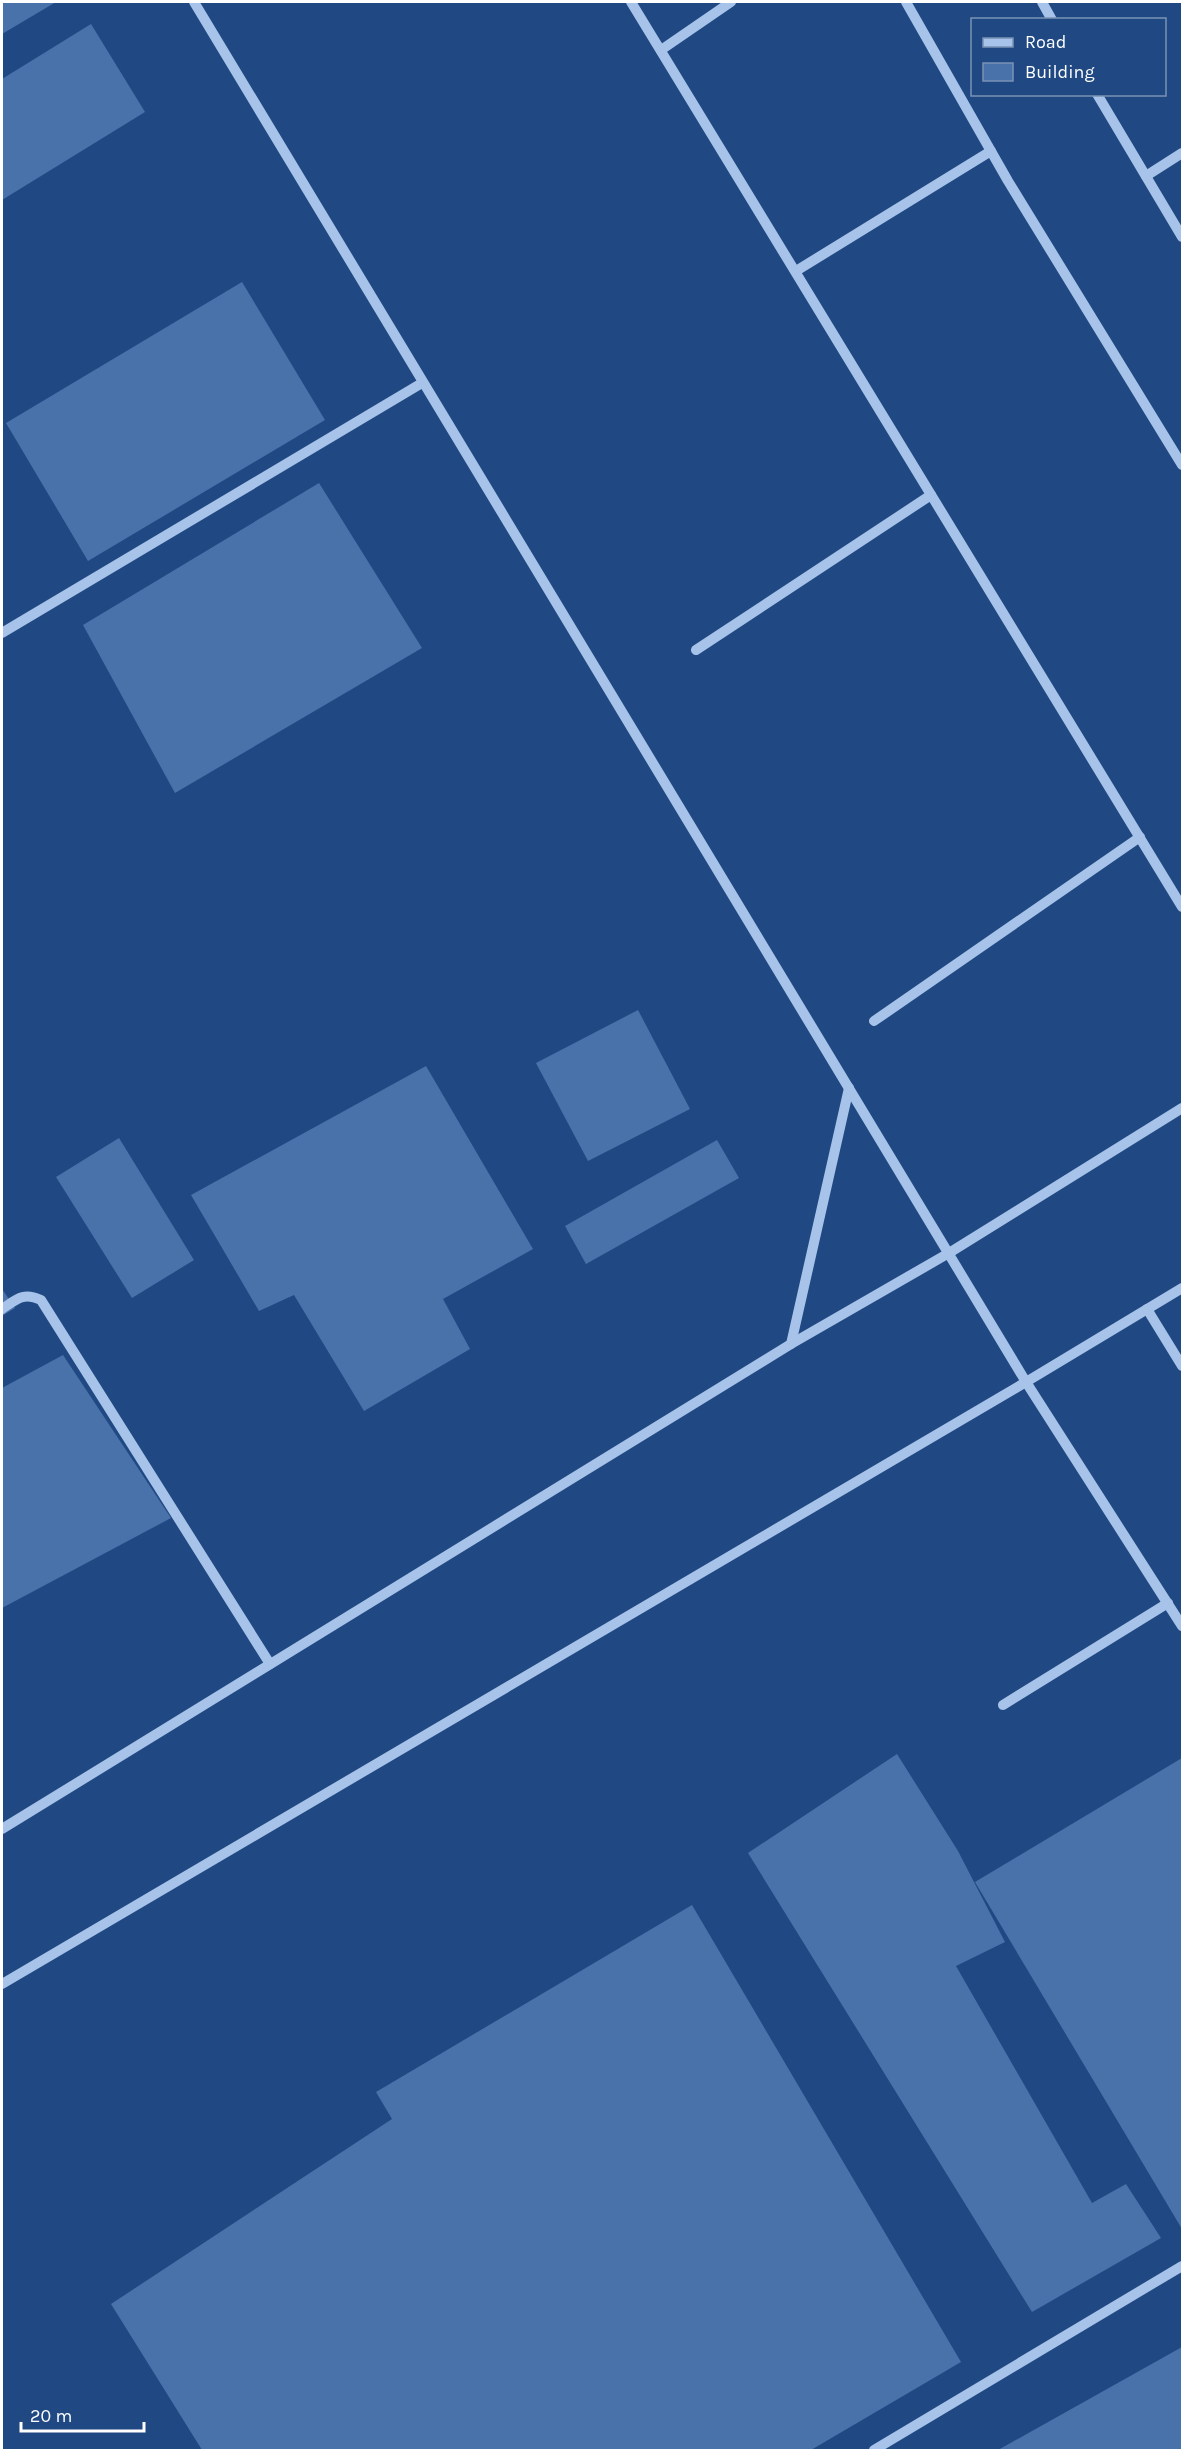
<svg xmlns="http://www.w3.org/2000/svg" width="1184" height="2452" viewBox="0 0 1184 2452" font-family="Karla,sans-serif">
	<rect width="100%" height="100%" fill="#204983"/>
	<g fill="#4972ab">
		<path d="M2 2H56L2 34Z"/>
		<path d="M91 24 145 112 2 200V79Z"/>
		<path d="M242 282 325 420 88 561 6 423Z"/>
		<path d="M319 483 422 648 175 793 83 625Z"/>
		<path d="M638 1010 690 1109 588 1161 536 1063Z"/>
		<path d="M426 1066 533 1249 443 1299 470 1349 364 1411 294 1295 259 1311 191 1195Z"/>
		<path d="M119 1138 194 1260 132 1298 56 1177Z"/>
		<path d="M717 1140 739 1178 586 1264 565 1226Z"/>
		<path d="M2 1289 15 1308 2 1316Z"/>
		<path d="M63 1355 171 1518 2 1608V1388Z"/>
		<path d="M897 1754 958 1851 1005 1942 956 1966 1092 2203 1126 2184 1161 2238 1032 2312 748 1853Z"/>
		<path d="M1182 1758V2229L975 1882Z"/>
		<path d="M692 1905 961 2362 811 2450H202L111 2304 392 2119 376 2092Z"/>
		<path d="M1182 2347V2450H998Z"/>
	</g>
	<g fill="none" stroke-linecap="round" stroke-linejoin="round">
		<g stroke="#a7c3e9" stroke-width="10">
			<path d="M194 2 1026 1382 1182 1626"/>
			<path d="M631 2 1182 907"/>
			<path d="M906 2 1008 181 1182 465"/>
			<path d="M1042 2 1052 20"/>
			<path d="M661 50 731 2"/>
			<path d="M1097 94 1182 237"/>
			<path d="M1146 176 1182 153"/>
			<path d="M796 271 991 151"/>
			<path d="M2 633 422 383"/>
			<path d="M696 650 931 495"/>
			<path d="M874 1021 1140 837"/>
			<path d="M2 1309C17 1299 23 1292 41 1300L270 1664"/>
			<path d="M1147 1309 1182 1366"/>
			<path d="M791 1344 849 1088"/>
			<path d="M1003 1705 1168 1603"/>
			<path d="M2 1829 791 1344 949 1253 1182 1108"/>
			<path d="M2 1984 1026 1382 1182 1288"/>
			<path d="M874 2450 1182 2266"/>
		</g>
	</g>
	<rect width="1184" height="2452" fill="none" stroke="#ffffff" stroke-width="6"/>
	<rect x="971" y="18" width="195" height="78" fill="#204983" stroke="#7992b5" stroke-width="1.5"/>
	<rect x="983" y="38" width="30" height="9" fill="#a7c3e9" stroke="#7992b5" stroke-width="1.5"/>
	<text x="1025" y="48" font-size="18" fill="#ffffff">Road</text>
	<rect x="983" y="63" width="30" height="18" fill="#4972ab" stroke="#7992b5" stroke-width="1.5"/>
	<text x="1025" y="78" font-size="18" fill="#ffffff">Building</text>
	<path d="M21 2422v9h123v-9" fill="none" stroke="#ffffff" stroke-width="3"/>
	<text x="30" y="2422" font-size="18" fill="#ffffff" stroke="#204983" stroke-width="4.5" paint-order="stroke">20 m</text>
</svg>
